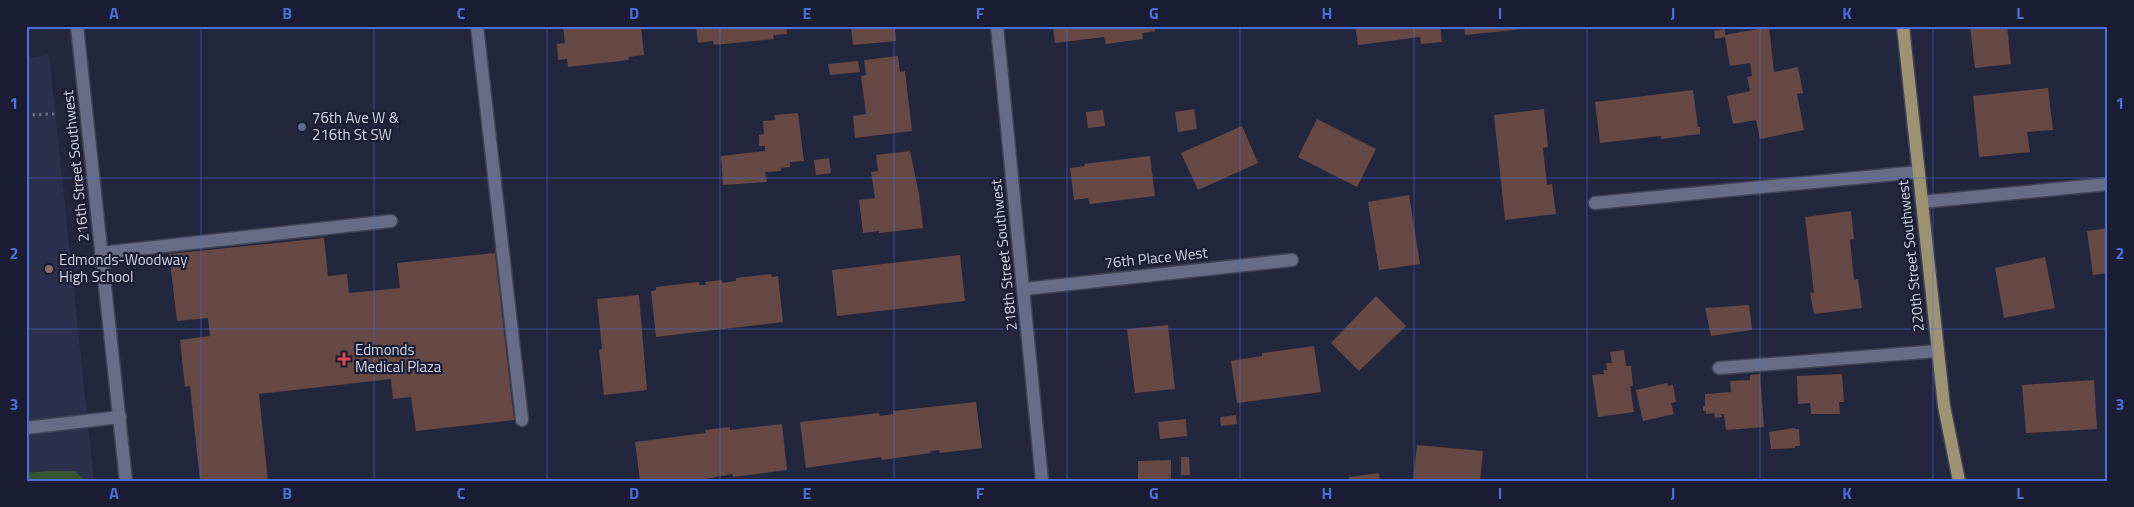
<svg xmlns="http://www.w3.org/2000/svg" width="2134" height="507" viewBox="0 0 2134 507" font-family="'Titillium Web',sans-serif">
	<rect width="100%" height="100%" fill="#23273e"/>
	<path fill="#2b304c" d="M49 55 94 481H26V58Z"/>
	<path fill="#365535" d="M48 471H75L85 481H26V473Z"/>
	<g fill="#664844">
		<path d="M563 26H641L644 55 628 57 629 60 568 67 567 59 558 60 557 44 565 43Z"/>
		<path d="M696 26H786L787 34 773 35 774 39 714 45 713 41 698 43Z"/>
		<path d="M851 26H895L896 41 853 45Z"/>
		<path d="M1053 26H1154L1155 31 1142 33 1143 39 1106 44 1104 37 1055 43Z"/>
		<path d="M1355 26H1440L1442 42 1421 44 1420 37 1358 45Z"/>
		<path d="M1464 26H1533V28L1465 35Z"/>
		<path d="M1970 26H2007L2011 64 1975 68Z"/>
		<path d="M1769 27 1774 72 1798 67 1803 93 1797 94 1804 130 1760 139 1756 120 1733 124 1727 96 1750 91 1747 77 1752 76 1750 63 1730 66 1725 37 1715 39 1714 31 1725 29V35Z"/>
		<path d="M898 56 900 72 905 71 912 131 855 138 853 116 866 114 861 76 866 75 864 60Z"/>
		<path d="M858 61 860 72 830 75 828 64Z"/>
		<path d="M2048 88 2053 130 2027 132 2030 152 1979 157 1973 96Z"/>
		<path d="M1693 90 1698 127H1700V134L1661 139V136L1600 143 1595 102Z"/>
		<path d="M1194 109 1197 129 1178 132 1175 112Z"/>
		<path d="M1544 109 1548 147 1543 148 1547 185 1552 184 1556 214 1505 220 1494 115Z"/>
		<path d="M1103 110 1105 126 1088 128 1086 112Z"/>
		<path d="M798 113 804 161 790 162V167L781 168V171L765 172 767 182 723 185 721 156 765 151V146H759V135L764 134 763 121 775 120 774 115Z"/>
		<path d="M1317 119 1376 149 1357 187 1298 157Z"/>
		<path d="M1242 126 1258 163 1198 190 1181 153Z"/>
		<path d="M910 151 919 194 923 228 879 233V231L863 233 859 200 875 198 871 172 878 171 876 155Z"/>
		<path d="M1150 156 1155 196 1090 204 1088 198 1074 200 1070 168 1085 166 1084 164Z"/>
		<path d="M829 158 831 173 816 175 814 160Z"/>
		<path d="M1409 195 1420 264 1379 270 1368 202Z"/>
		<path d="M1851 211 1854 239 1850 240 1854 280 1858 279 1862 308 1814 314 1810 293H1814L1805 217Z"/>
		<path d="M2108 228V273L2093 275 2087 231Z"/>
		<path d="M324 238 328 276 347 274 349 293 400 288 397 263 495 253 514 420 416 431 411 397 393 399 391 379 259 394 268 481H200L190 386 185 387 180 340 210 336 208 318 177 321 169 254Z"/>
		<path d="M960 255 965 301 837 316 832 270Z"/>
		<path d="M2045 257 2055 308 2004 318 1995 268Z"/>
		<path d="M771 274 772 277 778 276 783 322 656 337 651 291 656 290V287L699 282V285H706L705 282 722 280V283L736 281V278Z"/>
		<path d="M639 295 647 390 604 395 599 350 602 349 597 299Z"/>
		<path d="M1376 296 1406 326 1359 371 1331 343Z"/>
		<path d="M1749 305 1752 330 1711 336 1705 308Z"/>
		<path d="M1168 325 1175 389 1135 393 1127 329Z"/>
		<path d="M1314 346 1321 392 1237 403 1231 361 1262 356V353Z"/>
		<path d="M1624 350 1626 366H1631L1633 386H1630L1634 412 1598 417 1592 375 1604 374 1603 370H1607L1606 363H1612L1610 352Z"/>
		<path d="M1760 374 1764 427 1726 430 1724 414H1721L1722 417 1715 418 1714 413 1706 414V411H1703V406H1705V394L1731 392 1730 381 1750 380V375Z"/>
		<path d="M1842 374 1844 402H1839L1840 414H1811L1810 403 1798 404 1797 376Z"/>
		<path d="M2094 380 2097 429 2026 433 2022 385Z"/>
		<path d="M1667 383 1668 386 1673 385 1676 402 1671 403 1674 414 1643 421 1636 390Z"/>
		<path d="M976 402 982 448 940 453 939 450 930 451 931 453 882 460 881 457 806 468 800 422 879 413 880 416 893 414V411Z"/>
		<path d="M1236 415 1237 424 1221 426 1220 417Z"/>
		<path d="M1186 419 1187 436 1160 439 1158 422Z"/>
		<path d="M782 424 787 470 733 477 732 474 695 481H640L635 442 706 433 705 430 730 427V430Z"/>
		<path d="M1795 428V429H1799L1800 446H1795V448L1771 449 1769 432Z"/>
		<path d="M1417 445 1483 451 1480 481H1413Z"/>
		<path d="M1181 457H1189L1190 475H1181Z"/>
		<path d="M1171 460V481H1138V461Z"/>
		<path d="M1379 473 1380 481H1349V477Z"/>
	</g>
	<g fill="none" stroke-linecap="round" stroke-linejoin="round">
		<g stroke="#404356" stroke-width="15">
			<g id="minor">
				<path d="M77 26 126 481"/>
				<path d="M477 26 522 420"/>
				<path d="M997 26 1042 481"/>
				<path d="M1922 202 2108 184"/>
				<path d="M1595 203 1918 172"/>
				<path d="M101 253 391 221"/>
				<path d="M1024 289 1292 260"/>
				<path d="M1719 368 1938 351"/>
				<path d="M26 428 120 417"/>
			</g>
		</g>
		<g stroke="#404356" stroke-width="15">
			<path id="major" d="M1903 26 1944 406 1959 481"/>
		</g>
		<path stroke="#6b6f83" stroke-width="3" stroke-dasharray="2.5 4" stroke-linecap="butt" d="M26 115 55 114"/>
		<use href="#minor" stroke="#676d87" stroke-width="12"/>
		<use href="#major" stroke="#9e9370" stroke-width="12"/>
	</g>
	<path fill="none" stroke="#4a70db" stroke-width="1" stroke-opacity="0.55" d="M201 26V481M374 26V481M547 26V481M720 26V481M894 26V481M1067 26V481M1240 26V481M1414 26V481M1587 26V481M1760 26V481M1933 26V481M26 178H2108M26 329H2108"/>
	<circle fill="#5c6f8a" stroke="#1a1d33" stroke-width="2" cx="302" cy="127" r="5"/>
	<circle fill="#8d6e63" stroke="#1a1d33" stroke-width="2" cx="49" cy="269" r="5"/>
	<path fill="#e0444e" stroke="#1a1d33" stroke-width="2" d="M341.5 351.5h5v5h5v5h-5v5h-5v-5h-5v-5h5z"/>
	<g text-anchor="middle" stroke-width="4.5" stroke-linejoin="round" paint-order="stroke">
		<g font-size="15" fill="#d2d5e5" stroke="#1a1d33" text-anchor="start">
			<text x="312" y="123">76th Ave W &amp;<tspan x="312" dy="17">216th St SW</tspan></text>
			<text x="59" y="265">Edmonds-Woodway<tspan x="59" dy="17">High School</tspan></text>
			<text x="355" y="355">Edmonds<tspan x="355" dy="17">Medical Plaza</tspan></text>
		</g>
		<g font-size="15" fill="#d2d5e5" stroke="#1a1d33">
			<text transform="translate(76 166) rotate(-96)" y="5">216th Street Southwest</text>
			<text transform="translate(1004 255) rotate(-96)" y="5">218th Street Southwest</text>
			<text transform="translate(1911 256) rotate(-96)" y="5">220th Street Southwest</text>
			<text transform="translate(1156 258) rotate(-6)" y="5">76th Place West</text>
		</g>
	</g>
	<rect width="2134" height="507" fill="none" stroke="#1a1d33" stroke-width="55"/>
	<rect x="28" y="28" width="2078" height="452" fill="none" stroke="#4a70db" stroke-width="2"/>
	<g font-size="16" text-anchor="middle" font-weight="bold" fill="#4a70db">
		<text x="114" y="19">A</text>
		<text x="287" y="19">B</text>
		<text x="461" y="19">C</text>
		<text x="634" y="19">D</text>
		<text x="807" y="19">E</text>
		<text x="980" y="19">F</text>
		<text x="1154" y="19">G</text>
		<text x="1327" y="19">H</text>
		<text x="1500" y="19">I</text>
		<text x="1673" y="19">J</text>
		<text x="1847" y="19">K</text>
		<text x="2020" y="19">L</text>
		<text x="14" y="109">1</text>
		<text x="2120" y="109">1</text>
		<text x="14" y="259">2</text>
		<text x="2120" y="259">2</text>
		<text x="14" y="410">3</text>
		<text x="2120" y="410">3</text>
		<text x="114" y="499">A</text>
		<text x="287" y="499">B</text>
		<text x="461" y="499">C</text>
		<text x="634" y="499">D</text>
		<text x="807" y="499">E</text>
		<text x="980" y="499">F</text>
		<text x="1154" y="499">G</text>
		<text x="1327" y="499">H</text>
		<text x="1500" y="499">I</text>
		<text x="1673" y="499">J</text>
		<text x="1847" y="499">K</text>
		<text x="2020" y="499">L</text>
	</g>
</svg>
